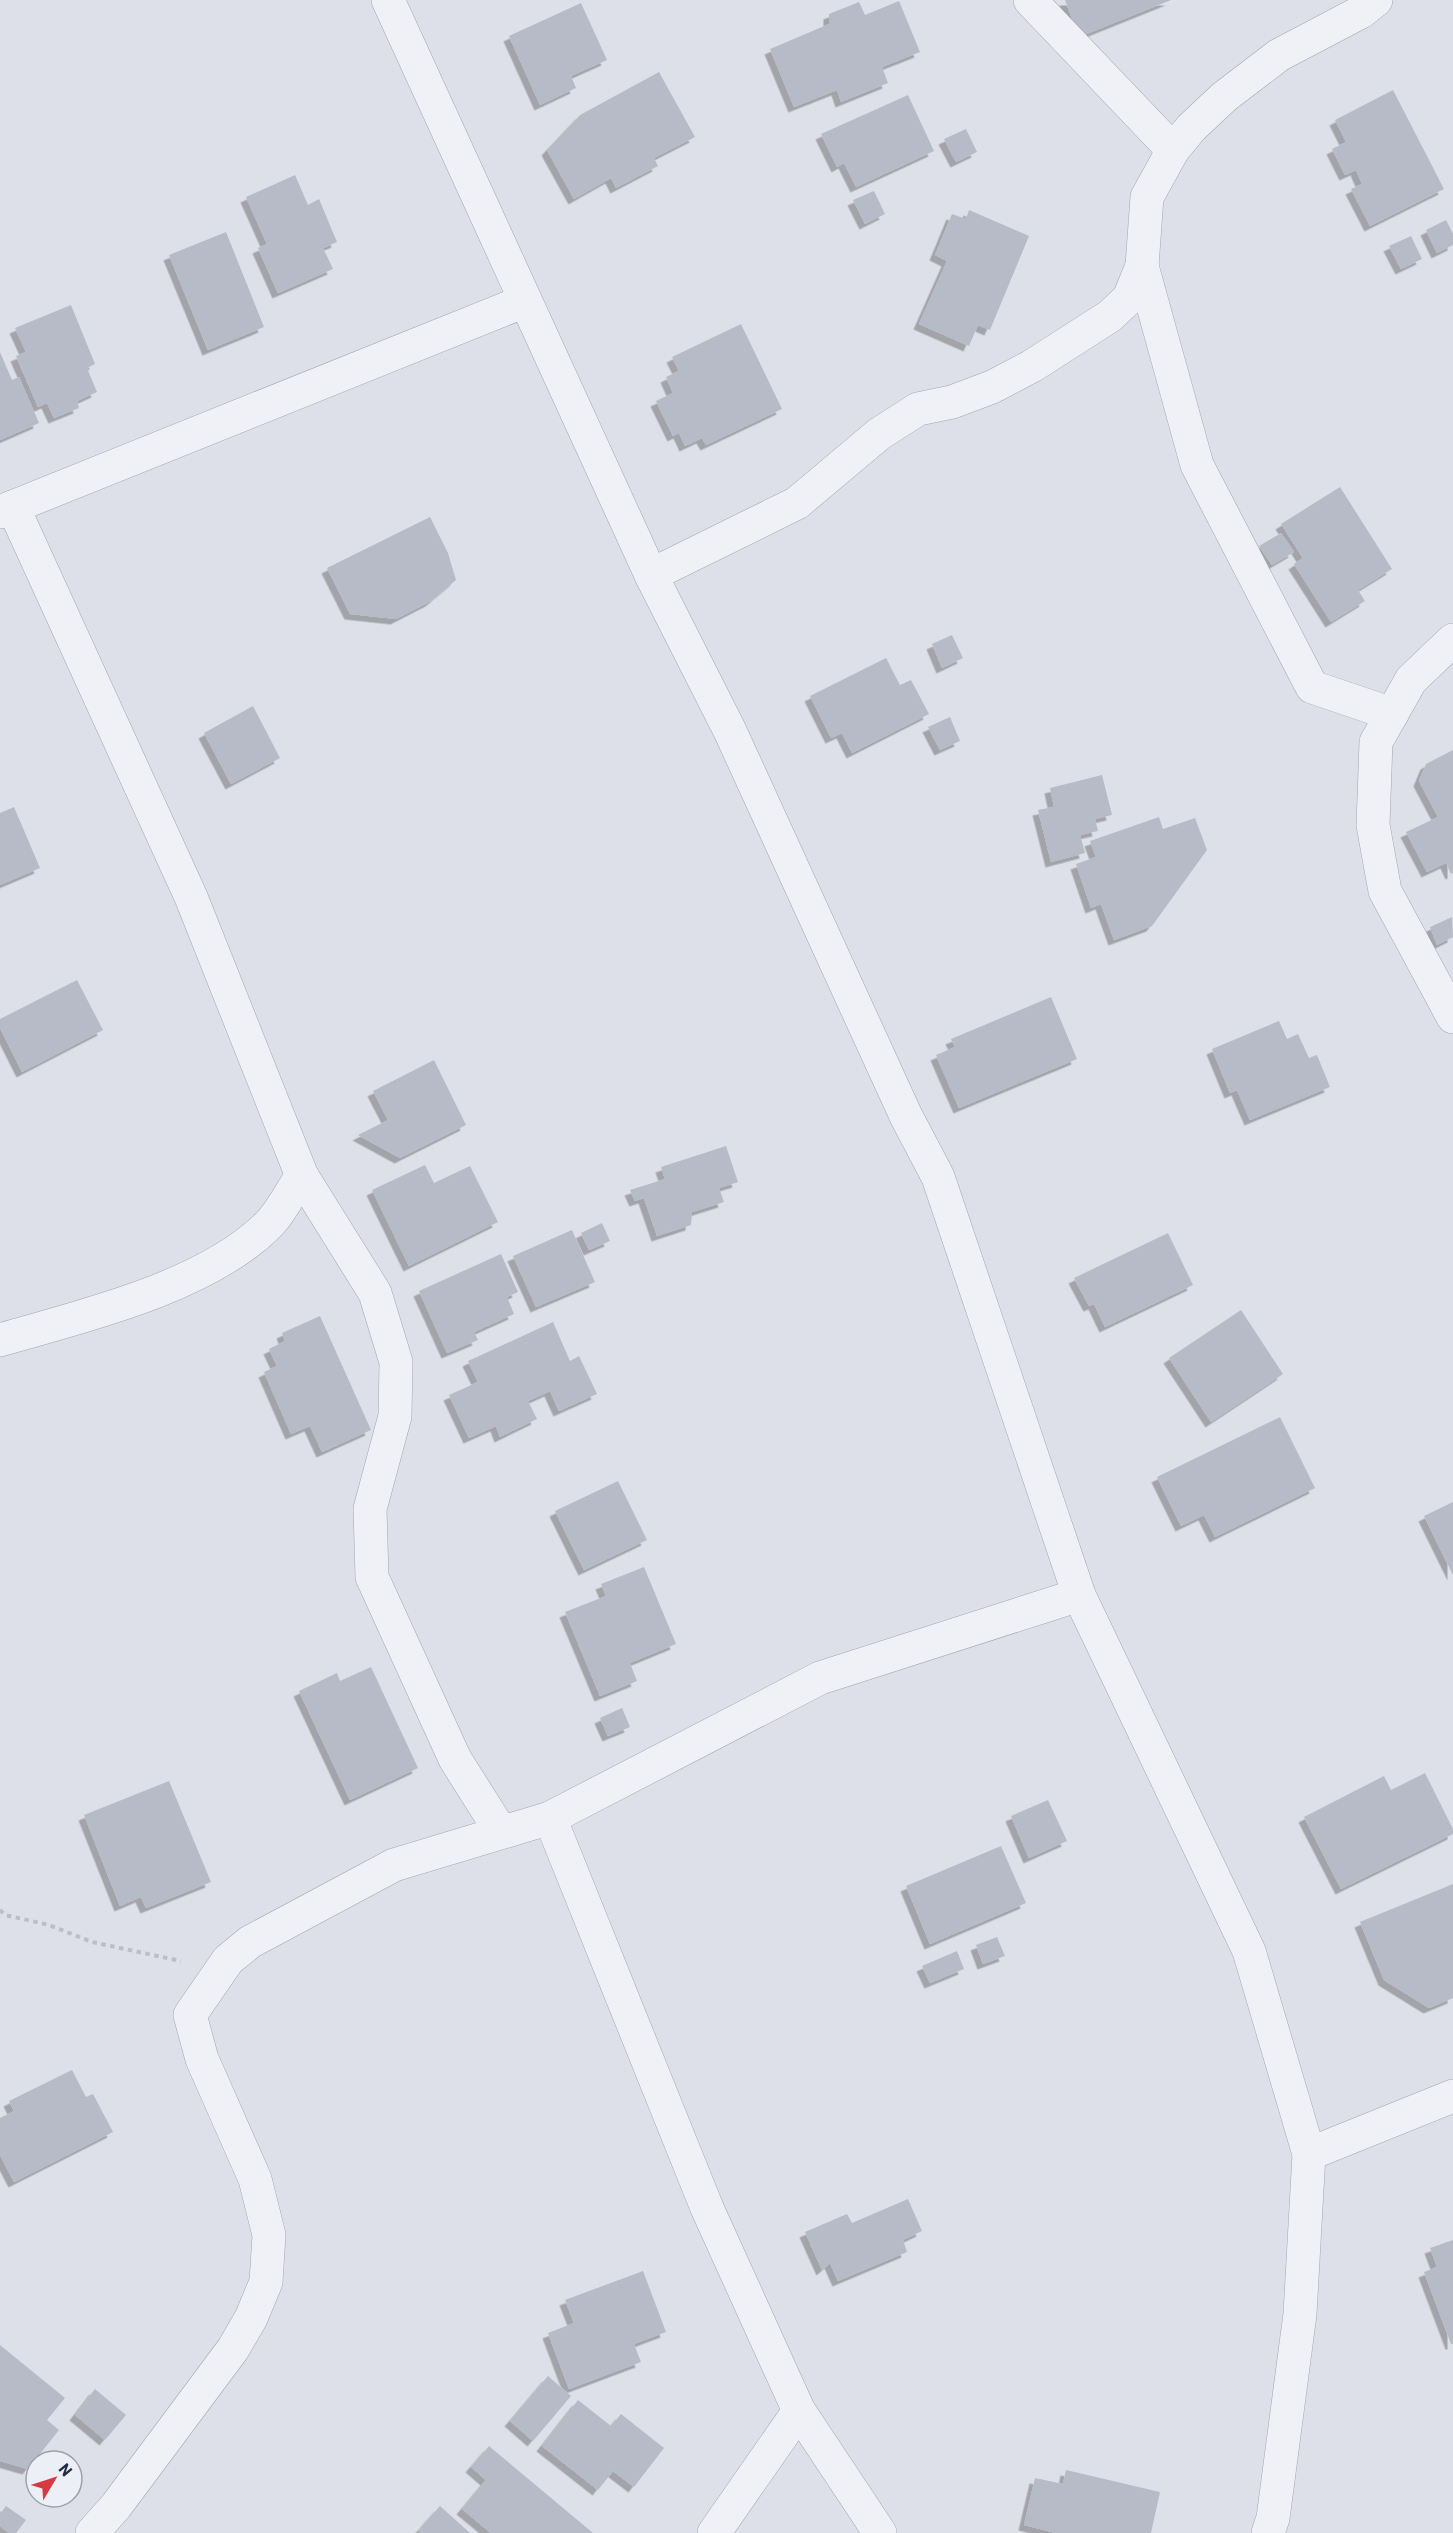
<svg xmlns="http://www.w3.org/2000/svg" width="1453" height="2533" viewBox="0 0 1453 2533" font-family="Barlow,sans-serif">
	<defs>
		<filter id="shadow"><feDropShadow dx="-5.5" dy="5.5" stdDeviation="0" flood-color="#0004"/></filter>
	</defs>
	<rect width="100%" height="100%" fill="#dde0e8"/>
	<g fill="#b7bbc8" filter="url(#shadow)">
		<path d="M1065 0H1171L1079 37Z"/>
		<path d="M899 1 920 52 882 67 888 83 841 102 837 90 794 107 770 49 829 24V14L859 2 865 15Z"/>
		<path d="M581 3 607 60 571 76 576 88 540 105 509 36Z"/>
		<path d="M659 72 695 137 654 158 658 166 616 188 611 178 574 199 547 150 580 115Z"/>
		<path d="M1393 90 1444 189 1370 226 1351 189 1362 184 1356 170 1345 175 1332 149 1346 142 1335 120Z"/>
		<path d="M908 95 934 151 856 187 844 163 837 167 821 134Z"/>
		<path d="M966 129 977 152 956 162 944 139Z"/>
		<path d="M295 175 308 205 319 199 337 242 323 248 333 269 278 293 258 248 267 244 246 197Z"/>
		<path d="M874 191 885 214 865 224 853 200Z"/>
		<path d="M969 210 1029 236 990 330 978 325 969 346 919 324 947 261 935 255 952 214 966 219Z"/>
		<path d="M1446 220 1453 234V245L1437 253 1426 230Z"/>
		<path d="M226 232 264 327 208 350 169 255Z"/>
		<path d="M1411 236 1422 259 1401 269 1389 246Z"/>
		<path d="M71 305 95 364 87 368 97 392 77 401 79 408 54 418 47 403 38 407 16 356 26 352 15 328Z"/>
		<path d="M741 324 782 409 706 445 702 438 685 446 679 433 673 436 656 401 673 393 666 377 679 371 672 357Z"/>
		<path d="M0 352 12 380 19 377 39 423 0 440Z"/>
		<path d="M1340 487 1392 569 1358 590 1365 601 1331 622 1294 564 1303 558 1281 524Z"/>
		<path d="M430 517 448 553 456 580 431 601 396 619 350 614 327 568Z"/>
		<path d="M1281 533 1294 552 1272 565 1259 546Z"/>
		<path d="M952 635 963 658 942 668 932 644Z"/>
		<path d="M886 658 900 685 911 680 929 714 852 753 842 733 831 738 810 696Z"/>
		<path d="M253 706 280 758 231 784 204 733Z"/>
		<path d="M950 717 960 741 940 750 928 727Z"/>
		<path d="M1453 750V873L1451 874 1446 863 1427 872 1406 832 1438 817 1419 781 1426 764Z"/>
		<path d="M1102 775 1112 815 1095 819 1098 831 1080 835 1085 853 1051 862 1038 810 1054 807 1050 788Z"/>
		<path d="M14 807 40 868 0 885V813Z"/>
		<path d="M1159 817 1163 829 1195 818 1207 850 1152 926 1114 940 1101 904 1091 908 1076 864 1096 857 1090 841Z"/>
		<path d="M1452 917 1453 937 1437 945 1430 927Z"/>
		<path d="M77 980 103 1030 22 1072 0 1028V1019Z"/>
		<path d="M1051 997 1077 1059 959 1108 936 1055 955 1047 951 1039Z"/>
		<path d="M1279 1021 1287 1039 1298 1034 1309 1058 1317 1055 1330 1087 1250 1120 1237 1090 1230 1093 1212 1049Z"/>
		<path d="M434 1060 466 1125 400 1158 358 1135 388 1120 373 1091Z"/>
		<path d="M726 1146 738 1182 719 1188 724 1202 692 1212 691 1225 657 1236 644 1198 635 1201 630 1190 665 1179 661 1167Z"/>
		<path d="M425 1165 434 1183 470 1166 498 1222 409 1266 372 1190Z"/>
		<path d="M602 1223 610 1241 589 1250 581 1233Z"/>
		<path d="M572 1230 595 1282 536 1307 513 1256Z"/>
		<path d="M1168 1233 1193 1285 1105 1327 1094 1304 1089 1306 1074 1278Z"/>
		<path d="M501 1254 518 1292 507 1297 514 1314 474 1332 478 1340 447 1353 419 1291Z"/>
		<path d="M1241 1310 1283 1374 1211 1422 1169 1358Z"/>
		<path d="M320 1316 371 1430 322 1452 310 1426 291 1434 264 1372 277 1366 269 1349 285 1341 282 1333Z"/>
		<path d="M553 1322 570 1361 579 1356 597 1394 559 1411 550 1391 528 1401 537 1419 500 1437 496 1426 469 1438 449 1395 478 1382 468 1361Z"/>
		<path d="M1280 1417 1315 1488 1215 1537 1204 1515 1181 1526 1157 1477Z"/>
		<path d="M618 1481 647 1540 584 1570 555 1511Z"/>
		<path d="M1453 1502V1575L1424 1516Z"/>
		<path d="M644 1567 676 1644 630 1663 637 1681 600 1696 565 1612 606 1596 601 1584Z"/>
		<path d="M371 1667 418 1768 350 1800 299 1691 337 1673 340 1681Z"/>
		<path d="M622 1708 630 1727 608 1736 600 1718Z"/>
		<path d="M1425 1773 1453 1829V1834L1341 1889 1304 1817 1384 1776 1391 1790Z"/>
		<path d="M169 1781 211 1882 146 1908 141 1897 120 1906 84 1815Z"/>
		<path d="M1048 1800 1067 1841 1029 1858 1011 1816Z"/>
		<path d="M1001 1846 1026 1903 930 1944 906 1886Z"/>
		<path d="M1453 1884V1998L1429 2008 1384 1980 1360 1922Z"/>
		<path d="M997 1937 1005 1956 983 1964 976 1945Z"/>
		<path d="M957 1951 964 1969 930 1983 922 1966Z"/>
		<path d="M72 2070 86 2097 93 2094 113 2132 14 2182 0 2155V2118L14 2111 9 2101Z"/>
		<path d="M908 2199 922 2231 903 2240 907 2252 838 2281 830 2263 822 2270 805 2232 847 2214 852 2223Z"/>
		<path d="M1453 2240V2344H1451L1424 2272 1437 2267 1430 2248Z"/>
		<path d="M643 2271 666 2332 634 2344 641 2362 569 2389 548 2333 574 2323 565 2300Z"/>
		<path d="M0 2345 65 2398 47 2420 59 2430 28 2469 0 2461Z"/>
		<path d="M548 2376 571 2396 533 2441 510 2421Z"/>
		<path d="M95 2389 126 2415 105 2440 75 2415Z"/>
		<path d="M578 2400 611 2426 621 2414 664 2448 634 2487 613 2471 598 2490 542 2446Z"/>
		<path d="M489 2446 593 2533H491L462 2509 486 2480 471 2467Z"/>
		<path d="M1066 2470 1160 2492 1151 2533H1056L1024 2525 1035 2478 1063 2484Z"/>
		<path d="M6 2506 26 2520 16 2533H9L0 2526V2514Z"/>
		<path d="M440 2506 470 2533H420L418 2531Z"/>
	</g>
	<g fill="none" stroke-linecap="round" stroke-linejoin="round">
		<g stroke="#a2a6b2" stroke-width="34">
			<g id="minor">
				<path d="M388 0 651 575 730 731 906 1116 938 1177 1079 1595 1249 1951 1309 2154 1300 2314 1273 2518 1268 2533"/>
				<path d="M1030 0 1173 150"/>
				<path d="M1142 266 1197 465 1312 687 1392 714"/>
				<path d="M13 507 191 897 302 1176 375 1293 396 1362 395 1416 370 1509 372 1577 455 1759 501 1832"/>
				<path d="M0 512 525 301"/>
				<path d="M651 575 797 503 879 434 918 409 952 402 992 387 1032 366 1110 316 1129 298 1142 266 1147 197 1173 150 1191 128 1224 97 1279 55 1361 12 1376 0"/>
				<path d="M1453 640 1411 680 1376 742 1373 825 1385 891 1453 1017"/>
				<path d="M0 1340C83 1316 202 1288 265 1228 280 1215 290 1192 302 1176"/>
				<path d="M550 1818 707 2208 799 2411 880 2533"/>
				<path d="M1309 2154 1453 2096"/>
				<path d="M92 2533 116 2506 233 2349 251 2318 266 2282 269 2235 255 2179 202 2059 190 2015 228 1960 250 1942 394 1865 550 1818 820 1678 1079 1595"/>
				<path d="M714 2533 799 2411"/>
			</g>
		</g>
		<path stroke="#bbbec6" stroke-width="4" stroke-dasharray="4.5 4.5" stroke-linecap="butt" d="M0 1910 5 1915 49 1925 92 1942 181 1961"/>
		<use href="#minor" stroke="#f0f1f6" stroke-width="33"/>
	</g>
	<g transform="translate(54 2479) rotate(51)"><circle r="28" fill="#eceff5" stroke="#9da1ac" stroke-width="1.5"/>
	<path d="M0-4.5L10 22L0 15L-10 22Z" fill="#d53a40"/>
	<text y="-9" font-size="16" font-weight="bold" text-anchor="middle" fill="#262c3f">N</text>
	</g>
</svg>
